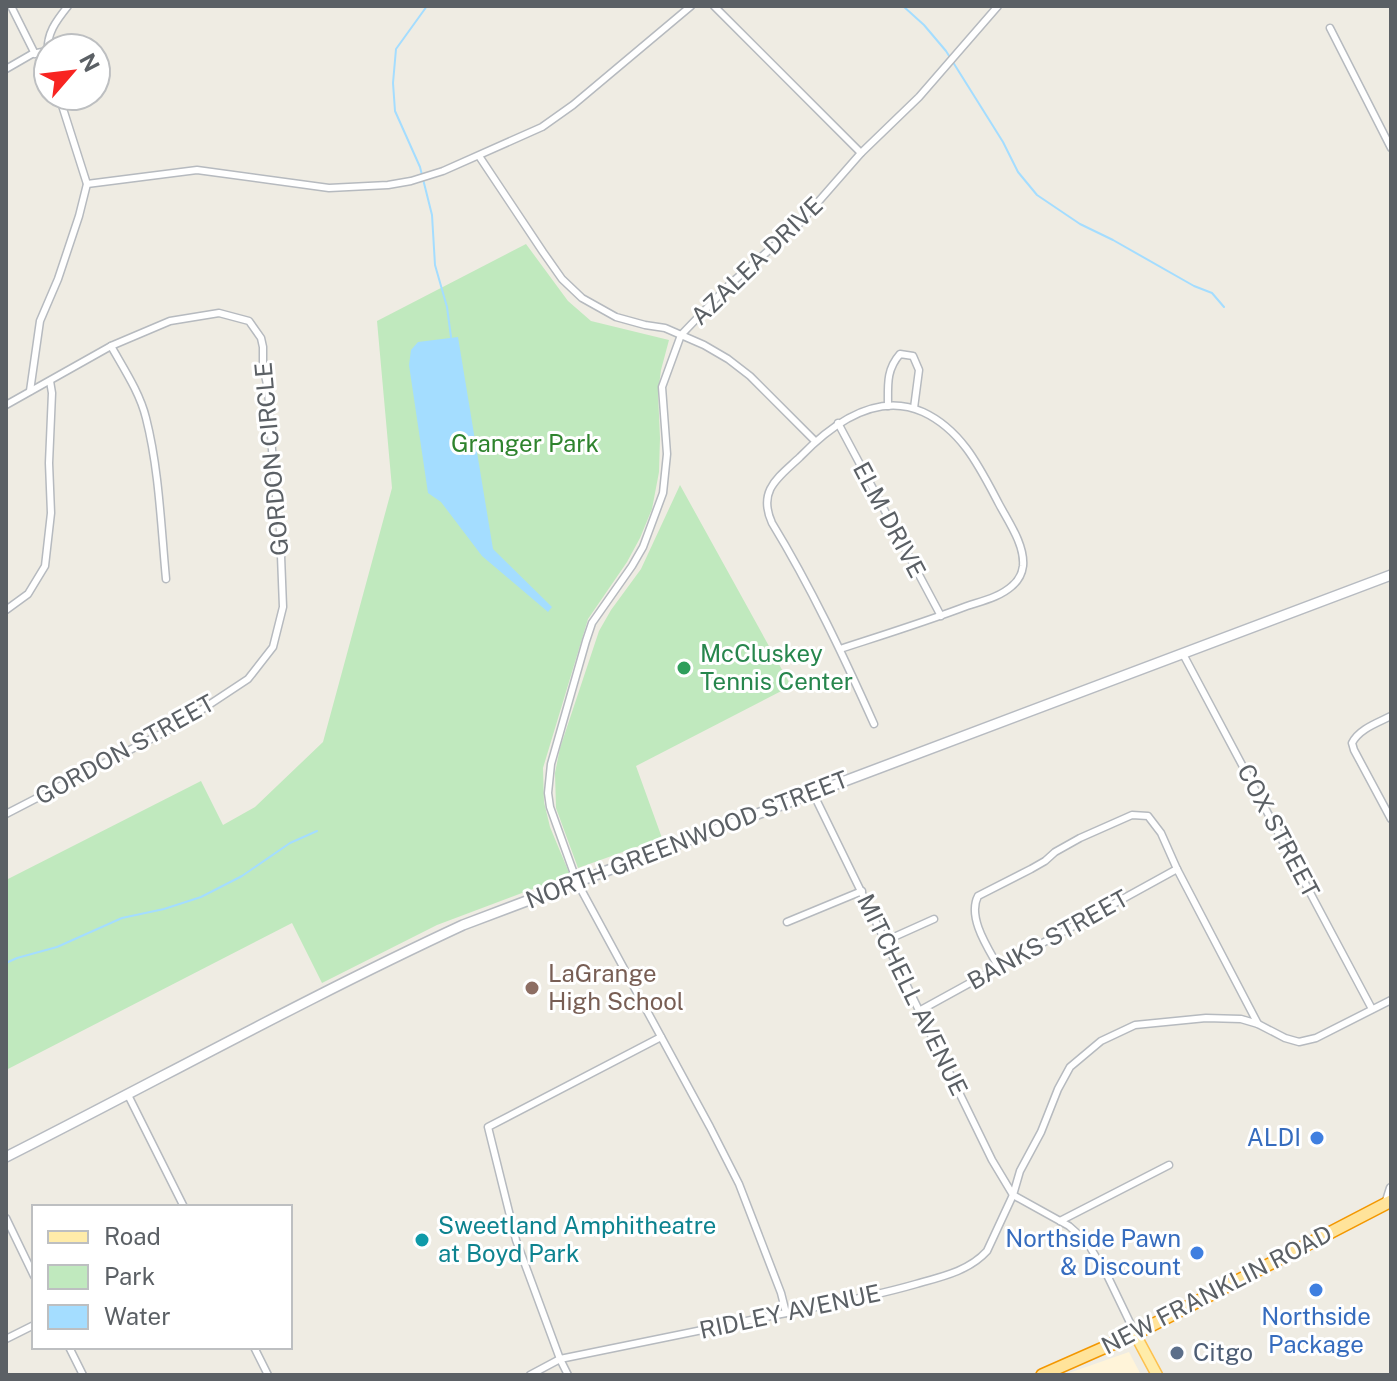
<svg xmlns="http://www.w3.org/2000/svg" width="1397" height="1381" viewBox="0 0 1397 1381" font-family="'Public Sans',sans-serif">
	<rect width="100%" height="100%" fill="#efece3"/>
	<path fill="#fff4d9" d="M1129 1352 1141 1375H1063Z"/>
	<g fill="#c0e9be">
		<path d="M526 244 568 301 591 321 669 340 661 370 658 393 660 438 659 472 652 509 640 538 627 562 588 619 543 768 544 802 550 827 570 875 437 925 322 983 292 923 6 1070V880L201 781 223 825 255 807 323 742 392 488 377 321Z"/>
		<path d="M680 485 791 686 636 766 662 838 578 868 556 808 555 773 560 748 599 631 611 610 641 569Z"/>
	</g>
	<path fill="#a4ddff" d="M458 337 493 549 552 607 548 612 482 556 441 502 428 493 409 365 411 350 418 342Z"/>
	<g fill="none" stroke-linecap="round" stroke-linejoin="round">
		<g stroke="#a4ddff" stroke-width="2">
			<path d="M427 6 396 49 393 83 395 111 420 167 432 215 435 265 447 307 451 337"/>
			<path d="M903 6 924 25 946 51 1003 142 1018 172 1037 195 1080 224 1113 240 1194 286 1212 293 1224 307"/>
			<path d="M6 963 17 958 57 947 122 918 164 909 201 897 242 876 290 843 317 831"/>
		</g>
		<g stroke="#b6babf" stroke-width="9">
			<g id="minor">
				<path d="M11 6 35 54"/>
				<path d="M714 6 861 153"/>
				<path d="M1330 28 1391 148"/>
				<path d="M48 53C46 34 56 21 68 6"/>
				<path d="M6 69 32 54 47 51"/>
				<path d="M479 156 543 252 562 279 582 298 616 317 645 325 665 328 704 345 728 359 750 376 815 441"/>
				<path d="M87 184 197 170 329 188 388 185 411 181 443 171 542 127 573 105 691 6"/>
				<path d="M111 346C124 369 140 393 146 418 159 469 161 526 166 579"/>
				<path d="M30 391 40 321 58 279 79 216 87 184 59 96"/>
				<path d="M6 405 111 346 170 321 219 313 249 321 261 338 263 347V366L268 389 274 480 280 530 283 607 273 647 248 679 180 724 6 814"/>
				<path d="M888 406C888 385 886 370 900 354L913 356 919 370 914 408"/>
				<path d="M838 423 941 616"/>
				<path d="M6 610 28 594 45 566 51 513 49 463 52 393 50 381"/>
				<path d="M840 649C883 635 925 622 967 606 982 601 1000 597 1012 586 1018 581 1022 574 1023 566 1025 545 1008 521 999 504 980 468 962 430 923 412 876 391 831 425 800 457 779 477 757 490 772 523 811 587 843 655 874 724"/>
				<path d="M1183 654 1372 1009"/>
				<path d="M1391 716C1377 723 1359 729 1352 743L1354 750 1391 819"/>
				<path d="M813 793 992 1160 1013 1195 1069 1226 1087 1242 1108 1277 1135 1333"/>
				<path d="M787 922 862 891"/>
				<path d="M885 941 934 919"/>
				<path d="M998 966C988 948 967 917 978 896L1031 869 1045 861 1055 852 1080 838 1132 815 1148 816 1161 833 1177 869 1258 1024"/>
				<path d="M919 1011 1177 869"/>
				<path d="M128 1095 184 1207"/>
				<path d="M6 1218 34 1276"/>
				<path d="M1060 1221 1169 1165"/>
				<path d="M786 1313 781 1293 739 1184 710 1127 577 882 550 807 548 793 551 764 586 641 592 623 632 566 643 547 663 493 667 454 662 387 681 335 729 285 798 225 861 153 919 97 998 6"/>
				<path d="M6 1339 34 1325"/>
				<path d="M69 1347 83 1375"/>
				<path d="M254 1347 268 1375"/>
				<path d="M530 1375 560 1359C630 1345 701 1330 771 1316 820 1306 868 1298 916 1284 941 1277 969 1271 987 1251L1013 1195 1020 1171 1041 1132 1058 1089 1070 1067 1101 1041 1135 1025 1206 1018 1241 1019 1258 1024 1285 1038 1299 1042 1316 1038 1391 1000"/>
				<path d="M568 1375 560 1359 516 1240 488 1127 661 1037"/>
			</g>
		</g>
		<g stroke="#b6babf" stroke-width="11">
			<path id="tertiary" d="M1386 1204 1391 1188"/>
		</g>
		<g stroke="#b7bbc1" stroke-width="12">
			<path id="secondary" d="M6 1157C158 1080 308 997 463 925L1391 575"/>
		</g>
		<g stroke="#fdc14f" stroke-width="13">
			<path id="primary" d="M1135 1334 1157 1375"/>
		</g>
		<g stroke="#f39700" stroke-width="14">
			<path id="trunk" d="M1042 1375 1135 1334 1391 1201"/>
		</g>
		<use href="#minor" stroke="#fff" stroke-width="6"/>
		<use href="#tertiary" stroke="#fff" stroke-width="8"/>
		<use href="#secondary" stroke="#fff" stroke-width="9"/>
		<use href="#primary" stroke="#ffeca9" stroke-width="10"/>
		<use href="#trunk" stroke="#ffe39a" stroke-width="11"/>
	</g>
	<circle fill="#2e9e5b" stroke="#fff" stroke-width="3" cx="684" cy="668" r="8"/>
	<circle fill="#8d6e63" stroke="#fff" stroke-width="3" cx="532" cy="988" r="8"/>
	<g fill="#3f7fe0" stroke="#fff" stroke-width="3">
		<circle cx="1317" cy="1138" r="8"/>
		<circle cx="1197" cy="1253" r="8"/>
		<circle cx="1316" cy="1290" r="8"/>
	</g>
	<circle fill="#0f9aa8" stroke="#fff" stroke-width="3" cx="422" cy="1240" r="8"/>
	<circle fill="#5c6f8a" stroke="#fff" stroke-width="3" cx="1177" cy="1353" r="8"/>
	<g text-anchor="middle" stroke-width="6" stroke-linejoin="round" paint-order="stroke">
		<g font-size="24" fill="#5b6065" stroke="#fff">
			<text transform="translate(757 261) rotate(-44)" y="8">AZALEA DRIVE</text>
			<text transform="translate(272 459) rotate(-95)" y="8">GORDON CIRCLE</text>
			<text transform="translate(889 520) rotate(62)" y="8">ELM DRIVE</text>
			<text transform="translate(125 750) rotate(-29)" y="8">GORDON STREET</text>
			<text transform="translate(1278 831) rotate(62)" y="8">COX STREET</text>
			<text transform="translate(687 840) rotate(-21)" y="8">NORTH GREENWOOD STREET</text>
			<text transform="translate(1048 940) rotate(-29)" y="8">BANKS STREET</text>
			<text transform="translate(912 995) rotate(64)" y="8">MITCHELL AVENUE</text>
			<text transform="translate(1217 1290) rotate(-27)" y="8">NEW FRANKLIN ROAD</text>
			<text transform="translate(790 1312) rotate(-12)" y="8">RIDLEY AVENUE</text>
		</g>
		<g font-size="24" fill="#2e832d" stroke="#fff">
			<text x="525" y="452">Granger Park</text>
		</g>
		<g font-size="24" fill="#27864d" stroke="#fff" text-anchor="start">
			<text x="700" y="662">McCluskey<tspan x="700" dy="28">Tennis Center</tspan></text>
		</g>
		<g font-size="24" fill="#785e54" stroke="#fff" text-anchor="start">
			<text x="548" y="982">LaGrange<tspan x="548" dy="28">High School</tspan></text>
		</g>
		<g font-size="24" fill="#366cbe" stroke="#fff" text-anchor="end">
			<text x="1301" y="1146">ALDI</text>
			<text x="1181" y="1247">Northside Pawn<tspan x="1181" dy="28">&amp; Discount</tspan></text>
			<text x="1316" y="1325" text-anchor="middle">Northside<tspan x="1316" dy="28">Package</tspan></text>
		</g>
		<g font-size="24" fill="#0d838f" stroke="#fff" text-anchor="start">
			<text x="438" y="1234">Sweetland Amphitheatre<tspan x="438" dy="28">at Boyd Park</tspan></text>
		</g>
		<g font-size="24" fill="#4e5e75" stroke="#fff" text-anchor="start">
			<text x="1193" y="1361">Citgo</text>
		</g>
	</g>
	<rect width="1397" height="1381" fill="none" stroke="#5b6065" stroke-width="16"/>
	<rect x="32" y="1205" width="260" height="144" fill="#ffffff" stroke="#bdbfc1" stroke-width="2"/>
	<rect x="48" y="1231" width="40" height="12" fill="#ffeca9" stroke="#bdbfc1" stroke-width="2"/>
	<text x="104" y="1245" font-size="24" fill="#5b6065">Road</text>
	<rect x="48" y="1265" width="40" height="24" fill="#c0e9be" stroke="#bdbfc1" stroke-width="2"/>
	<text x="104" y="1285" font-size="24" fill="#5b6065">Park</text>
	<rect x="48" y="1305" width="40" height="24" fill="#a4ddff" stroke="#bdbfc1" stroke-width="2"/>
	<text x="104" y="1325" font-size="24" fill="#5b6065">Water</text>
	<g transform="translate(72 72) rotate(62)"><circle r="38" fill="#ffffff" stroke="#bdbfc1" stroke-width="2"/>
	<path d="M0-6L14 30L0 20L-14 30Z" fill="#f82421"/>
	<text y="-12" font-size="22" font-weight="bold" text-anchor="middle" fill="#5b6065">N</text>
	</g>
</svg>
